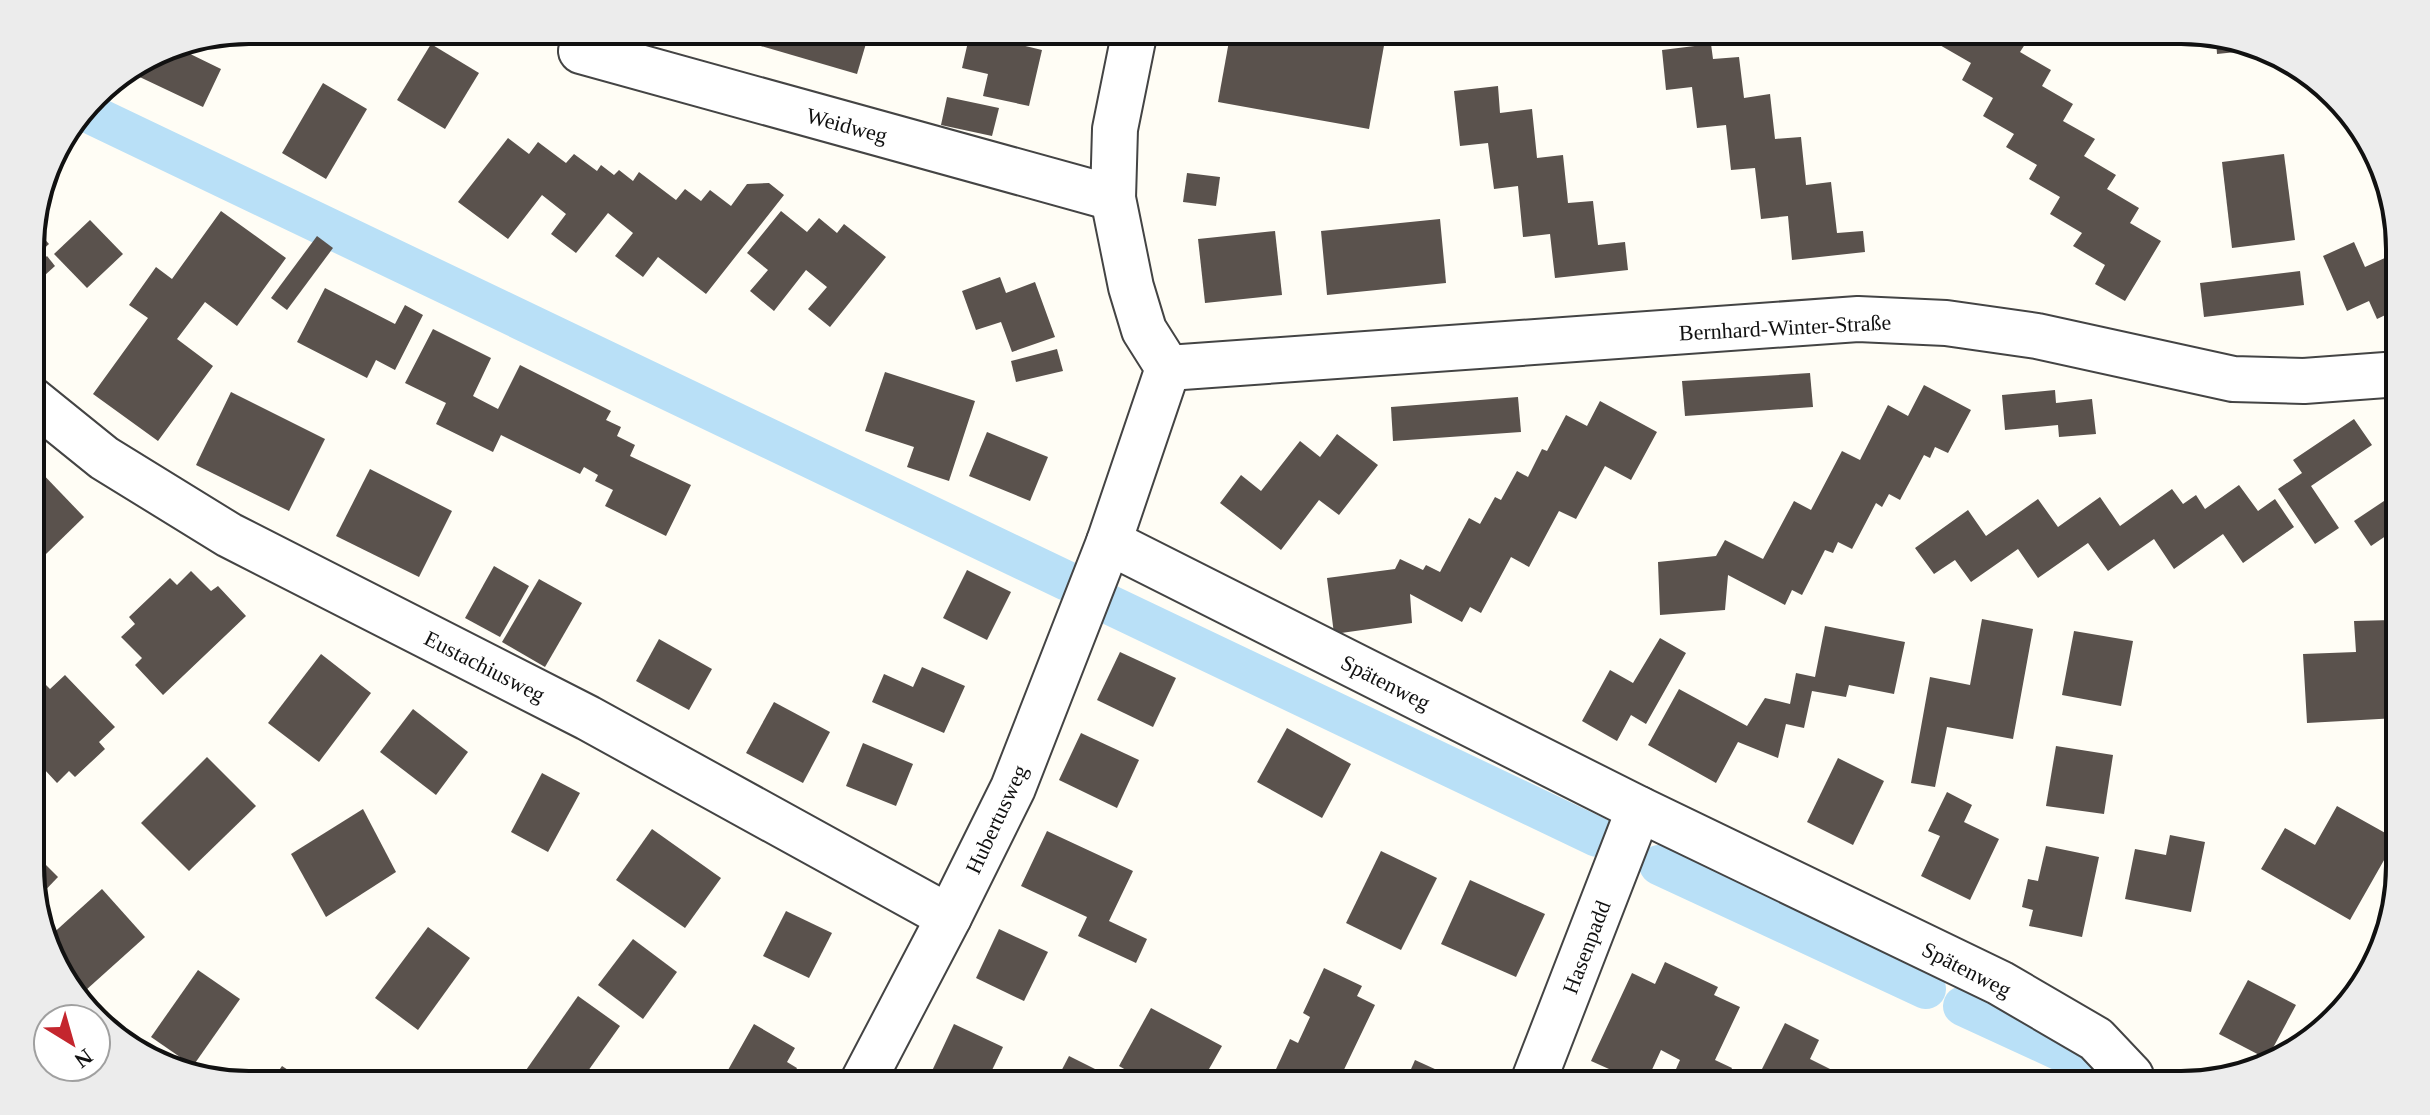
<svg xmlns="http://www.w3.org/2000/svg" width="2430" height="1115" viewBox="0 0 2430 1115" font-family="'Times New Roman',serif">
	<rect width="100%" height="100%" fill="#fffdf5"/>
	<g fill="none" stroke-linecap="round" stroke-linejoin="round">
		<g stroke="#b9e0f7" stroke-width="40">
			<path d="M84 111 1067 581"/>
			<path d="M1108 604 1597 837"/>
			<path d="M1659 865 1926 989"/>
			<path d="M1963 1006 2065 1053 2089 1085"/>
		</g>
	</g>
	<g fill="#5a524d">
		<path d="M732 30H870L857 74 730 37Z"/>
		<path d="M1231 30H1331L1385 40 1369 129 1218 102Z"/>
		<path d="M1946 30H2015L2029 38 2020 52 2051 70 2042 86 2073 104 2063 121 2095 139 2084 156 2116 175 2107 189 2139 208 2130 223 2161 241 2125 301 2095 284 2105 265 2073 246 2082 233 2050 214 2060 197 2029 179 2037 165 2006 147 2014 134 1983 116 1993 98 1962 80 1971 63 1938 44Z"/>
		<path d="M970 33 1042 50 1029 106 983 96 988 74 962 68Z"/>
		<path d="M2216 37 2265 47V49L2217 54Z"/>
		<path d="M183 43 180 49 221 69 203 107 127 71 166 47Z"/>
		<path d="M431 44 479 73 445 129 397 100Z"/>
		<path d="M1711 44 1713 59 1739 57 1744 98 1770 94 1775 139 1801 137 1806 185 1831 182 1837 233 1863 231 1865 252 1792 260 1788 216 1761 219 1755 168 1731 170 1726 125 1697 128 1692 87 1666 90 1662 50Z"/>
		<path d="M323 83 367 109 326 179 282 153Z"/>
		<path d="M1498 86 1500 113 1532 109 1537 158 1563 155 1568 203 1593 201 1598 245 1625 242 1628 270 1555 278 1550 234 1523 237 1518 186 1494 189 1488 143 1460 146 1454 91Z"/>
		<path d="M947 97 999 108 992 136 941 125Z"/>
		<path d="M508 138 529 154 538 142 566 163 574 154 597 171 601 165 614 175 619 170 633 181 639 172 676 200 685 189 701 201 710 190 731 206 747 184 769 183 784 195 706 294 658 257 643 277 615 256 633 233 608 213 576 253 551 234 566 214 542 195 508 239 458 202Z"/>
		<path d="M2284 154 2295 240 2232 248 2222 162Z"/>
		<path d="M1187 173 1220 177 1216 206 1183 202Z"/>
		<path d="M221 211 286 258 237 326 205 302 177 339 213 366 158 441 93 394 148 318 129 305 156 267 172 279Z"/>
		<path d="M781 211 807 232 819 218 837 233 844 224 886 257 830 327 808 309 827 287 806 270 774 311 750 291 768 270 747 253Z"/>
		<path d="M1440 219 1446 283 1327 295 1321 231Z"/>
		<path d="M90 220 123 254 87 288 54 254Z"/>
		<path d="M33 226 49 244 31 260V235Z"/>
		<path d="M1275 231 1282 295 1205 303 1198 239Z"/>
		<path d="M317 236 333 248 287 310 271 298Z"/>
		<path d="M2354 242 2365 267 2398 252V309L2377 319 2369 301 2347 311 2323 256Z"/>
		<path d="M47 256 55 266 34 285 31 281V270Z"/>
		<path d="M2300 271 2304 305 2204 317 2200 283Z"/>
		<path d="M1000 277 1006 293 1035 282 1055 337 1012 352 1001 322 976 330 962 291Z"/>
		<path d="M325 288 395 324 405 305 423 315 395 370 376 360 367 378 297 342Z"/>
		<path d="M433 329 491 358 473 396 498 409 520 365 611 411 606 420 621 427 617 436 635 445 630 456 691 485 666 536 605 506 613 490 595 481 598 475 584 467 580 474 501 435 493 452 436 424 446 403 405 383Z"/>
		<path d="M1057 349 1063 371 1016 382 1011 361Z"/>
		<path d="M885 372 975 401 949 481 907 467 914 447 865 431Z"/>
		<path d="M1810 373 1813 407 1685 416 1682 381Z"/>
		<path d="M1924 385 1971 410 1948 453 1935 447 1930 458 1924 455 1900 500 1889 494 1882 507 1876 503 1852 549 1838 542 1833 553 1825 550 1802 595 1792 590 1785 605 1728 575 1725 610 1660 615 1658 562 1716 556 1725 540 1763 559 1794 501 1811 510 1842 451 1860 460 1888 405 1908 416Z"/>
		<path d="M2055 390 2056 403 2092 399 2096 434 2059 437 2058 425 2005 430 2002 395Z"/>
		<path d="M231 392 325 439 289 511 196 465Z"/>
		<path d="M1518 397 1521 432 1393 441 1391 407Z"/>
		<path d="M1600 401 1657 432 1631 480 1605 466 1576 519 1559 511 1529 567 1511 557 1481 613 1470 607 1462 622 1410 594 1412 623 1334 634 1327 578 1395 569 1400 559 1423 570 1426 565 1440 572 1469 518 1480 524 1495 497 1501 500 1517 471 1528 477 1542 449 1547 451 1566 415 1587 426Z"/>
		<path d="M2354 419 2372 445 2311 486 2339 528 2315 544 2278 489 2302 473 2293 460Z"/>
		<path d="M987 432 1048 457 1030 501 969 476Z"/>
		<path d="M1337 434 1378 465 1339 515 1319 500 1281 550 1220 503 1241 475 1261 491 1300 441 1320 457Z"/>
		<path d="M36 467 84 517 45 555 31 541V472Z"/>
		<path d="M370 469 452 511 419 577 336 536Z"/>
		<path d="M2239 485 2258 511 2275 499 2294 527 2243 563 2223 534 2174 569 2154 539 2108 571 2088 543 2038 578 2018 549 1971 582 1955 560 1934 574 1915 548 1968 510 1986 536 2038 499 2058 527 2100 497 2120 526 2172 489 2183 504 2196 495 2205 509Z"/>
		<path d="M2399 491V527L2371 546 2354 521Z"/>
		<path d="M494 566 529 586 500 637 465 618Z"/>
		<path d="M967 570 1011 592 987 640 943 618Z"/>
		<path d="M191 571 211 591 218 586 246 616 163 695 135 665 142 658 121 637 135 624 129 617 170 578 177 585Z"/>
		<path d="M539 579 582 603 545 667 502 642Z"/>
		<path d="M1982 619 2033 629 2013 739 1947 727 1935 787 1911 783 1930 677 1970 685Z"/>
		<path d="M2392 620 2397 718 2307 723 2303 654 2356 652 2354 621Z"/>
		<path d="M1825 626 1905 642 1894 694 1849 685 1846 697 1812 691 1804 728 1786 724 1778 758 1738 742 1716 783 1648 745 1679 689 1747 726 1765 698 1790 704 1796 673 1815 677Z"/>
		<path d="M2074 631 2133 641 2121 706 2062 695Z"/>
		<path d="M1660 638 1686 653 1646 724 1631 715 1617 741 1582 721 1610 670 1633 683Z"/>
		<path d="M659 639 712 669 689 710 636 681Z"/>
		<path d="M1120 652 1176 678 1153 727 1097 700Z"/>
		<path d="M321 654 371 693 319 762 268 723Z"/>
		<path d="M922 667 965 686 944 733 872 702 884 674 913 687Z"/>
		<path d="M65 675 115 727 99 742 105 749 75 777 69 771 57 783 32 756V699L46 685 50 689Z"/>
		<path d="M774 702 830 732 803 783 746 753Z"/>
		<path d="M413 709 468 752 436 795 380 752Z"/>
		<path d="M1287 728 1351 764 1322 818 1257 782Z"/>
		<path d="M1081 733 1139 760 1117 808 1059 780Z"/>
		<path d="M863 743 913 764 896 806 846 786Z"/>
		<path d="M2056 746 2113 755 2104 814 2046 806Z"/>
		<path d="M207 757 256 806 189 871 141 823Z"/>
		<path d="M1838 758 1884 781 1853 845 1807 822Z"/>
		<path d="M542 773 580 793 548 852 511 832Z"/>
		<path d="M1947 792 1972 805 1964 822 1999 839 1970 900 1921 876 1940 836 1928 831Z"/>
		<path d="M2337 806 2396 839 2350 920 2261 869 2285 828 2315 845Z"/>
		<path d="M363 809 396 872 326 917 291 854Z"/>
		<path d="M652 829 721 878 685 928 616 880Z"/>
		<path d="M1047 831 1133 871 1109 921 1147 939 1136 963 1078 936 1087 917 1021 886Z"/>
		<path d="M2170 835 2205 842 2191 912 2125 899 2135 849 2166 855Z"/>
		<path d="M2046 846 2099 857 2082 937 2029 926 2033 910 2022 907 2028 879 2038 881Z"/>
		<path d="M32 851 58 877 35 901 32 895Z"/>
		<path d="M1381 851 1437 878 1401 950 1346 923Z"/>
		<path d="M1470 880 1545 914 1516 977 1441 944Z"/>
		<path d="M102 889 145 937 86 990 60 961 49 937Z"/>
		<path d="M786 911 832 933 809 978 763 956Z"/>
		<path d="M428 927 470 958 418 1030 375 998Z"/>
		<path d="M999 929 1048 952 1024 1001 976 978Z"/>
		<path d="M633 939 677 972 643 1019 598 985Z"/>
		<path d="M1665 962 1718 987 1714 995 1740 1007 1715 1060 1732 1068 1724 1085H1669L1680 1060 1661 1050 1645 1085 1591 1061 1632 973 1655 984Z"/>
		<path d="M1324 968 1362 986 1357 996 1375 1005 1340 1078 1333 1075 1328 1085H1276L1270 1082 1290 1039 1298 1043 1310 1017 1303 1013Z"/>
		<path d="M198 970 240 999 193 1066 151 1037Z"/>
		<path d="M2248 980 2296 1005 2267 1059 2219 1034Z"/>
		<path d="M578 996 620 1026 578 1085H540L524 1073Z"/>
		<path d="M1151 1008 1222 1046 1200 1085H1152L1119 1066Z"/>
		<path d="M1785 1023 1819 1040 1810 1059 1842 1075 1837 1085H1754Z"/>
		<path d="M754 1024 795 1048 787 1062 797 1068 788 1085H754L728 1070Z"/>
		<path d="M954 1024 1003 1047 985 1085H956L931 1073Z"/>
		<path d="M1069 1056 1105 1074 1100 1085H1054Z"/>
		<path d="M1415 1060 1470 1085H1404Z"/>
		<path d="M282 1066 311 1085H269Z"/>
	</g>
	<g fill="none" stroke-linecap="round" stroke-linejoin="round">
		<g stroke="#444" stroke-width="48">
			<g id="minor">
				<path d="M1135 30 1115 129 1113 198 1131 287 1144 330 1168 368 1109 542 1639 809 2000 983 2096 1039 2131 1076"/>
				<path d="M581 51 1113 198"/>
				<path d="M1168 368 1858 319 1946 323 2037 336 2233 379 2304 381 2399 374"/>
				<path d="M31 399 104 458 229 535 588 718 949 917"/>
				<path d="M861 1085 949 917 1013 788 1109 542"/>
				<path d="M1532 1085 1639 809"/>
			</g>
		</g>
		<use href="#minor" stroke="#fff" stroke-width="44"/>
	</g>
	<g text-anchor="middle" stroke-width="8" stroke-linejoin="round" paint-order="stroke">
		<g font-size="22" fill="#111" stroke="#fff">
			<text transform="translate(847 125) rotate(15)" y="8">Weidweg</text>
			<text transform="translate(1785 327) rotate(-3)" y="8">Bernhard-Winter-Straße</text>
			<text transform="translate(485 666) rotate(27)" y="8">Eustachiusweg</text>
			<text transform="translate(1386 682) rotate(27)" y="8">Spätenweg</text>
			<text transform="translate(996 819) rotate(-65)" y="8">Hubertusweg</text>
			<text transform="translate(1586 947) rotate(-69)" y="8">Hasenpadd</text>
			<text transform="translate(1967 969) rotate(27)" y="8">Spätenweg</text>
		</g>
	</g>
	<path d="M0 0H2430V1115H0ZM249 44H2181A205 205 0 0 1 2386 249V866A205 205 0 0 1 2181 1071H249A205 205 0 0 1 44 866V249A205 205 0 0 1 249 44Z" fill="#ececec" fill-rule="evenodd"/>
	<path fill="none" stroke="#111" stroke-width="4" d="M249 44H2181A205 205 0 0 1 2386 249V866A205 205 0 0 1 2181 1071H249A205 205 0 0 1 44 866V249A205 205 0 0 1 249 44Z"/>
	<g transform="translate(72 1043) rotate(143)"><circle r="38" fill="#ffffff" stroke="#a0a0a0" stroke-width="2"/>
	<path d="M0-6L14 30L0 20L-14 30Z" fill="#c4262e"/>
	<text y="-12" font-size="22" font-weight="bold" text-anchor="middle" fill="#111111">N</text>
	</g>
</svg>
